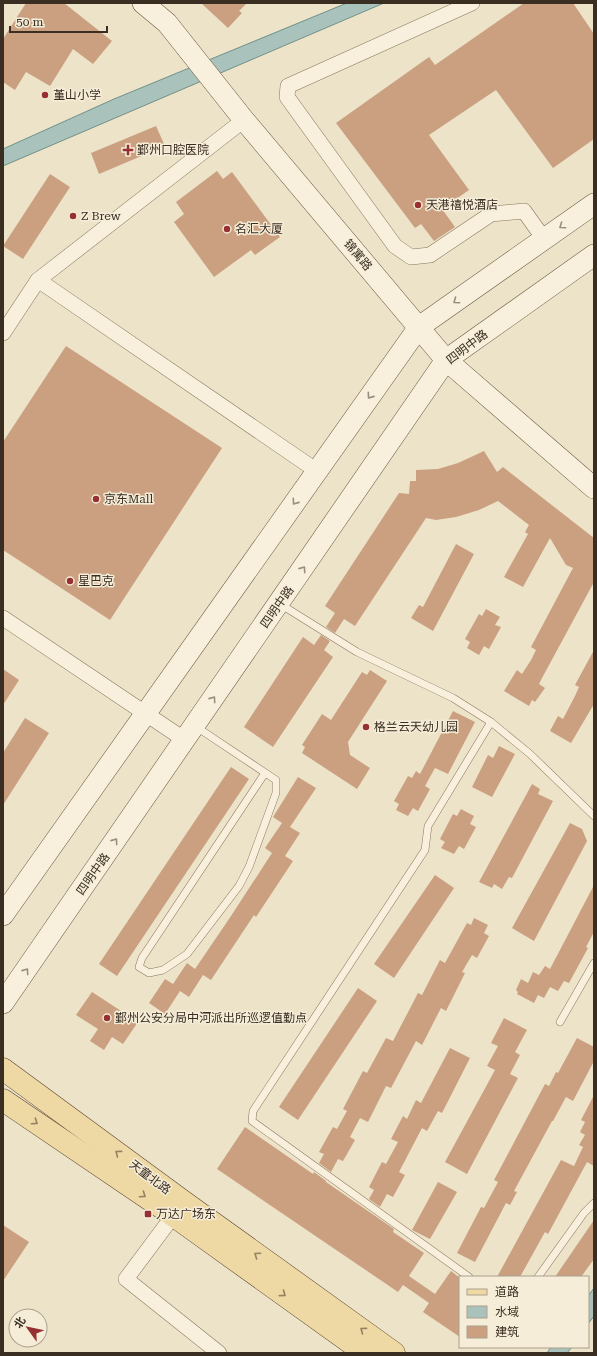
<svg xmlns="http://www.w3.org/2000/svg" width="597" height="1356" viewBox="0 0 597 1356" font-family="'Roboto Serif','Noto Sans SC',serif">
	<rect width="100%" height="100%" fill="#ede3c9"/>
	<g fill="#a9c2bb" stroke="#709089">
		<path d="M347 3H384L3 166V149L114 99Z"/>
		<path d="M594 1288V1316L588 1324V1296Z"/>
		<path d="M551 1347H572L567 1353H547Z"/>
	</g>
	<g fill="#caa080">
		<path d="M26 3H64L112 41 93 64 73 49 50 86 26 72 15 90 3 82V39Z"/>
		<path d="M201 3H247L239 11 242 13 228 28Z"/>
		<path d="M524 3H573L594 34V139L553 168 496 90 429 135 469 190 442 209 455 227 434 241 421 224 415 228 336 123 429 57 435 65Z"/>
		<path d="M156 126 165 146 99 174 91 153Z"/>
		<path d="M217 171 223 179 232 172 280 237 255 255 251 250 214 277 174 222 184 214 176 202Z"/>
		<path d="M50 174 70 187 23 259 3 246Z"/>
		<path d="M66 346 222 448 110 620 3 550V442Z"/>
		<path d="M484 451 497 472 503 467 594 538V582L542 678 539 684 545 688 535 702 532 700 529 706 504 691 517 670 522 674 531 660 536 650 531 647 573 568 566 565 550 538 523 587 504 577 528 534 525 532 529 525 498 501 479 510 456 517 436 520 426 518 355 626 344 619 335 633 326 627 335 613 325 606 399 493 409 494 410 481H416V470L438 469 458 463Z"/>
		<path d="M456 544 474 554 433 631 411 618 419 605 423 607Z"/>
		<path d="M486 609 500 617 495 625 501 627 489 649 484 646 479 655 467 648 470 642 465 639 479 614 482 616Z"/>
		<path d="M321 635 330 641 324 650 333 657 273 747 244 727 303 637 314 645Z"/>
		<path d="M594 650V704L571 743 550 731 558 716 563 719 575 696 579 687 575 685Z"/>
		<path d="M3 669 19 680 3 705Z"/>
		<path d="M370 670 387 681 348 742 350 755 370 768 357 789 302 753 305 747 302 745 322 714 331 720 362 672 367 675Z"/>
		<path d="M453 711 475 722 448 774 435 768 425 786 430 789 418 811 413 808 408 816 396 810 399 804 394 801 408 776 412 778 416 771 420 774Z"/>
		<path d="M25 718 49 733 3 805V753Z"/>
		<path d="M499 746 515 754 492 797 472 787 488 755 493 758Z"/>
		<path d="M231 767 249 779 117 976 99 964Z"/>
		<path d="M298 777 316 788 290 827 300 833 285 856 293 861 256 917 254 915 211 980 203 975 189 997 180 991 165 1014 149 1003 165 979 173 984 187 963 195 969 231 916 272 853 265 848 282 823 273 817Z"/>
		<path d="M532 784 540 789 538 794 553 801 512 878 509 877 502 889 494 884 492 888 479 882Z"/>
		<path d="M461 809 474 816 470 824 476 827 464 849 459 846 454 854 441 848 445 842 440 839 453 814 457 816Z"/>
		<path d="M570 823 582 829 587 841 534 941 512 928Z"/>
		<path d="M435 875 454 888 394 978 374 964Z"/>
		<path d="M594 885V932L586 947 588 948 569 983 564 981 558 991 550 987 544 998 538 995 534 1003 517 994 518 992 516 990 521 979 528 983 533 972 539 975 545 966 550 969Z"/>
		<path d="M474 918 488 925 484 933 489 936 477 958 472 955 462 972 465 973 446 1011 441 1008 422 1045 416 1041 391 1088 386 1086 368 1122 360 1118 350 1137 355 1140 343 1161 338 1159 331 1172 319 1163 324 1154 319 1152 333 1127 337 1129 347 1111 343 1109 363 1071 367 1073 386 1038 393 1041 418 993 422 995 440 960 445 963 467 923 471 925Z"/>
		<path d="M358 988 377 1001 298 1120 279 1107Z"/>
		<path d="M92 992 138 1022 123 1044 112 1037 104 1050 90 1041 98 1029 76 1015Z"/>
		<path d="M504 1018 527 1030 515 1052 520 1055 510 1074 518 1078 467 1174 445 1162 495 1070 487 1066 498 1046 491 1043Z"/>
		<path d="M577 1038 594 1047V1061L573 1101 566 1097 553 1121H552L514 1191 517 1192 510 1205 506 1203 475 1262 457 1253 481 1207 484 1208 498 1182 494 1180 545 1084 549 1086 556 1072 558 1073Z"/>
		<path d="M450 1048 470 1058 442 1113 438 1111 427 1131 422 1128 399 1172 405 1175 393 1197 387 1194 380 1207 369 1199 374 1190 369 1187 382 1162 386 1164 398 1142 391 1139 403 1116 407 1119 416 1100 421 1103Z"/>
		<path d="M594 1095V1166L587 1162 548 1234 545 1232 520 1277H497L561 1160 574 1166 583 1147 579 1145 585 1135 580 1132 585 1122 581 1120Z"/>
		<path d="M245 1127 313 1174 314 1172 326 1181V1182L394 1229 393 1232 424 1253 409 1276 435 1294 451 1271 460 1278V1337L423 1312 429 1303 403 1285 398 1292 217 1169Z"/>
		<path d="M438 1182 457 1192 430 1239 412 1230Z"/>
		<path d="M594 1220V1259L581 1277H555Z"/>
		<path d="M3 1225 29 1242 3 1281Z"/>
	</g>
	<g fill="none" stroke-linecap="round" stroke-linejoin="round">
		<g stroke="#89755e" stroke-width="8">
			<g id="lane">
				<path d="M280 604 357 652 453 698 491 722 530 754 594 816"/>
				<path d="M195 726 276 780V793L249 867 239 886 187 954 163 970 149 973 139 967 142 958 265 773"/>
				<path d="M560 1022 594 963"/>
				<path d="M469 1277 252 1121 253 1111 425 850 428 826 491 722"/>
				<path d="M538 1277 584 1213 594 1203"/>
			</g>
		</g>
		<g stroke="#89755e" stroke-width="16">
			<g id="street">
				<path d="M472 3 288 86 287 97 395 246 411 257 430 255 491 214 524 211 544 239"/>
				<path d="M38 280 317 471"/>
				<path d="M3 333 38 280 244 120"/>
				<path d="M3 618 185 740"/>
				<path d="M179 1208 126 1279 219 1353"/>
			</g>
		</g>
		<g stroke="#6b5741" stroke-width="22">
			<g id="secondary">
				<path d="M143 3 167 23 244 120 446 360 594 488"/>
				<path d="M3 915 419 327 594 204"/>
				<path d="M3 1003 446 360 594 255"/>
			</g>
		</g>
		<g stroke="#584432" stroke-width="23">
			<g id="primary">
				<path d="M3 1069 184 1202 394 1353"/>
				<path d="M3 1100 174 1216 365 1353"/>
			</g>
		</g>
		<use href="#lane" stroke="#f8f0dc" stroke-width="7"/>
		<use href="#street" stroke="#f8f0dc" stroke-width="15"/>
		<use href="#secondary" stroke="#f8f0dc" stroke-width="21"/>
		<use href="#primary" stroke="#eed8a3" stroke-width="22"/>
	</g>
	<defs><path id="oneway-chevron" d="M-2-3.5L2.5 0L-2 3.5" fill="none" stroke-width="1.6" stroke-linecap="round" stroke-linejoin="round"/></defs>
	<g stroke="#998e7e">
		<use href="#oneway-chevron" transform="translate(562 226) rotate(145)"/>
		<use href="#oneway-chevron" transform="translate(456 301) rotate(145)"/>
		<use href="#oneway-chevron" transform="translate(370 396) rotate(125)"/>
		<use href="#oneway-chevron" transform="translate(295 502) rotate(125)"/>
		<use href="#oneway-chevron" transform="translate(303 569) rotate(-55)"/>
		<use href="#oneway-chevron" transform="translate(213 699) rotate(-55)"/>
		<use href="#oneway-chevron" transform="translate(115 841) rotate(-55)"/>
		<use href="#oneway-chevron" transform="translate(26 971) rotate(-55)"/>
	</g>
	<g stroke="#948262">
		<use href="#oneway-chevron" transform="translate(35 1122) rotate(34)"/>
		<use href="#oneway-chevron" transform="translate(118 1153) rotate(-143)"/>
		<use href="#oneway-chevron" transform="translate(143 1195) rotate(34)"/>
		<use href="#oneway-chevron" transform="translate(257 1255) rotate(-145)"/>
		<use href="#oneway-chevron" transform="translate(283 1294) rotate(36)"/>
		<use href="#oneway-chevron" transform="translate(363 1330) rotate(-144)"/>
	</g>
	<g fill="#973030" stroke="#f5edd8" stroke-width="1.5">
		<circle cx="45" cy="95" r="4"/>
		<path d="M126 144h4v4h4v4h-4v4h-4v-4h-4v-4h4z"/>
		<circle cx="418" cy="205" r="4"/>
		<circle cx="73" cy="216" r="4"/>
		<circle cx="227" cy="229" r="4"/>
		<circle cx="96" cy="499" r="4"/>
		<circle cx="70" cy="581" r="4"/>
		<circle cx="366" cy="727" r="4"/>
		<circle cx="107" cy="1018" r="4"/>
		<rect x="144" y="1210" width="8" height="8" rx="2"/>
	</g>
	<g text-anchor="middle" stroke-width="3" stroke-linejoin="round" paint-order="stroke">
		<g font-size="12" fill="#3a2d21" stroke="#f5edd8" text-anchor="start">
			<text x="53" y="99">堇山小学</text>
			<text x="137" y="154">鄞州口腔医院</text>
			<text x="426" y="209">天港禧悦酒店</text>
			<text x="81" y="220">Z Brew</text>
			<text x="235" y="233">名汇大厦</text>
			<text x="104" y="503">京东Mall</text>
			<text x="78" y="585">星巴克</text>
			<text x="374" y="731">格兰云天幼儿园</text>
			<text x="115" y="1022">鄞州公安分局中河派出所巡逻值勤点</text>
			<text x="156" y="1218">万达广场东</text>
		</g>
		<g font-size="12" fill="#3a2d21" stroke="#f5edd8">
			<text transform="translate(358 255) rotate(50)" y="4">锦寓路</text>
			<text transform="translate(467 347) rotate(-37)" y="4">四明中路</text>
			<text transform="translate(277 607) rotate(-55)" y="4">四明中路</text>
			<text transform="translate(93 874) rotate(-55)" y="4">四明中路</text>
			<text transform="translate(150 1177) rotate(37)" y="4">天童北路</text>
		</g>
	</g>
	<rect width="597" height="1356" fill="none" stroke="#3a2d21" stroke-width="8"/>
	<rect x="459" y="1276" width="130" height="72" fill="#f5edd8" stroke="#aaa08f"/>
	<rect x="467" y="1289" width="20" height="6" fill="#eed8a3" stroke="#aaa08f"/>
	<text x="495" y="1296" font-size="12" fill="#3a2d21">道路</text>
	<rect x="467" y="1306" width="20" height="12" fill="#a9c2bb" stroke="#aaa08f"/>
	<text x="495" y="1316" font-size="12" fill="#3a2d21">水域</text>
	<rect x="467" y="1326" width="20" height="12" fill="#caa080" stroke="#aaa08f"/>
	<text x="495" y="1336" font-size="12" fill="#3a2d21">建筑</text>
	<g transform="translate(28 1328) rotate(303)"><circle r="19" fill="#f5edd8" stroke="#aaa08f"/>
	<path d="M0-3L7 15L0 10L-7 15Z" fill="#973030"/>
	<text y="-6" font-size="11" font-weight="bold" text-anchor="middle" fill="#3a2d21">北</text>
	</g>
	<path d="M10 26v6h97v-6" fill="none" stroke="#3a2d21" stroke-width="2"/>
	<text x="16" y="26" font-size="12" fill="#3a2d21" stroke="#f5edd8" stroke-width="3" paint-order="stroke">50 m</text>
</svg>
